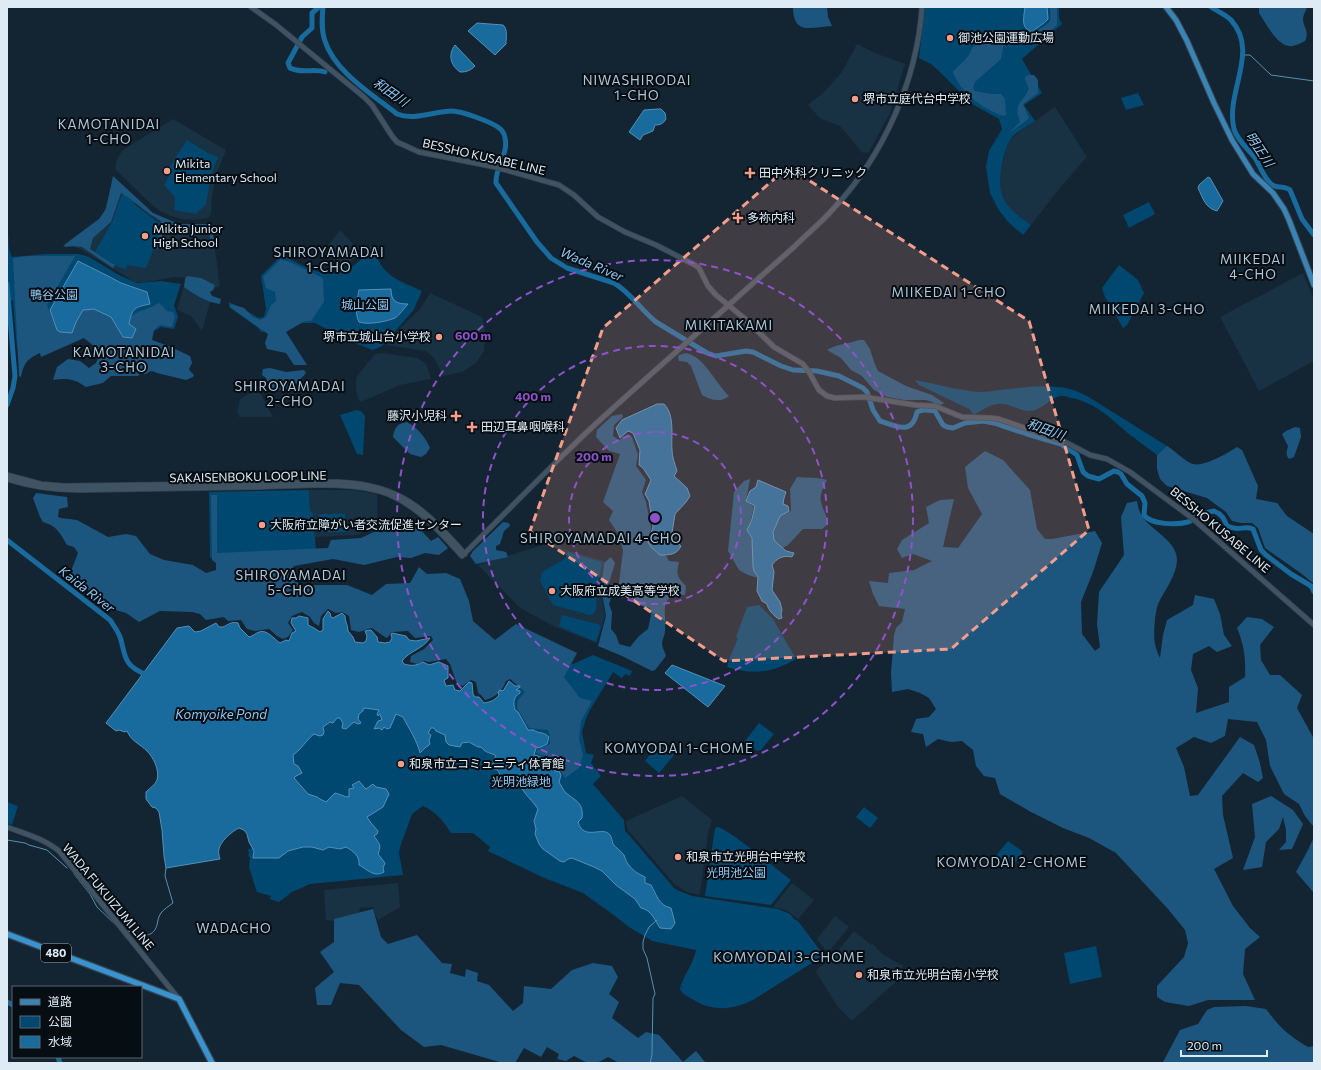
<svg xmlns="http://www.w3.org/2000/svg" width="1321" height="1070" viewBox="0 0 1321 1070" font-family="Commissioner,'Noto Sans JP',sans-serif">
	<rect width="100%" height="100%" fill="#132533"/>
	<g fill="#183143">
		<path d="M857 44 875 53 905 64 889 115 869 152 863 153 840 126 821 119 808 105 824 92 842 72Z"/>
		<path d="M1055 107 1087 157 1059 189 1031 225 1018 217 1007 207 1001 193 999 183 1000 175 1007 144 1015 135Z"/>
		<path d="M173 119 226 150 217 173 212 195 211 214 208 218 193 220 181 219 171 216 160 211 151 204 115 169 117 159 120 154 123 150Z"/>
		<path d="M114 177 153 214 175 224 191 226 209 224 212 226 218 271V275L220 286 215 288 213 291 196 281 184 278 174 277 146 282H135L80 249 73 247H62L99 219 103 214 105 208Z"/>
		<path d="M340 230 355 246V247L359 252 355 258 348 263 336 268V257L325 250Z"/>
		<path d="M1303 273 1314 300V361L1259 391 1220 317Z"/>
		<path d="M185 282 193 284 212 295 202 331 191 316 177 310Z"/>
		<path d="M430 293 482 317 485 330 484 351 476 363 462 372 443 376 434 358 426 351 386 345 401 327 421 308Z"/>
		<path d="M382 353 417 358 426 364 431 379 400 385 361 402 358 399 356 389V381L357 376 375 354Z"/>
		<path d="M258 389 273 417H239V414H237L240 399Z"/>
		<path d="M309 490H353L377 494V528L370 529 357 535 315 537 313 513 310 510Z"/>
		<path d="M555 541 558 543 562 549 604 561 600 588 605 616 597 643 555 627 529 613 518 606 478 565Z"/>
		<path d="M682 796 712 820 708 833 700 895 687 892 675 885 628 830 626 822 628 820Z"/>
		<path d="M398 883 400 907 378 920 375 915 373 907 360 908 358 918 335 921 326 920 324 890Z"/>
		<path d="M792 883 814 900 798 919 786 910 773 907Z"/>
		<path d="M835 916 849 927 830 950 826 951 817 939Z"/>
		<path d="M854 931 871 945 873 944 882 954 903 966 900 978 853 1020H851L838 1007 816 972 818 968 831 959Z"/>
	</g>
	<g fill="#014870">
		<path d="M925 7H1059V18L1062 24 1022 59 1042 93 1024 105 1035 121C1028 126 1020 130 1014 135 1007 143 1005 151 1003 160 995 195 1003 206 1031 225L1023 235 1008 222 998 209 990 193 986 167 989 151 1002 129 999 119 972 104 940 72 931 64 919 58Z"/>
		<path d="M1138 93 1144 105 1126 110 1121 98Z"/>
		<path d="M187 140 208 153 218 157 211 176 206 204 196 214 174 210 175 197 164 185 170 174 168 169Z"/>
		<path d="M123 194 135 202 134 204 160 224 156 244 146 268 127 265 126 270 117 266 95 252 113 220 120 199Z"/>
		<path d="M1149 202 1155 214 1129 228 1123 215Z"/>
		<path d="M7 215 9 249 12 257 46 254H79L89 257 119 275 137 283 161 281 181 284 174 305 178 317 174 329 161 327 154 331 83 337 28 357 17 349 13 301 7 299Z"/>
		<path d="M371 246 373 247C376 255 379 263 384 269 393 280 410 285 422 291L413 311 382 346 373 350 349 341 315 323H299L273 331 261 332 258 328 229 307V302L243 309 259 318 264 317 266 309 261 276 282 255C308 268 333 286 359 261 364 257 367 251 371 246Z"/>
		<path d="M1119 265 1138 280 1144 293 1127 325 1123 328 1105 297 1102 288Z"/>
		<path d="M915 380C936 384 957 390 978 392 985 392 993 391 1000 390 1028 387 1061 381 1087 396L1167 446 1157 455C1148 448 1139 442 1130 435 1111 419 1097 403 1071 398 1068 397 1065 396 1062 396 1050 397 1042 411 1029 411 1023 411 1017 408 1011 406 995 400 988 407 974 415L969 409 919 385Z"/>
		<path d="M357 410 361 411 365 416 363 455 357 454 340 415Z"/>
		<path d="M309 490 310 510 313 513 316 551 210 558 209 492Z"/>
		<path d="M319 514H345L346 532H320Z"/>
		<path d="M568 552 602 562 597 590 596 610 593 614 589 615 553 605 540 581 542 572 565 559Z"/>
		<path d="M759 605 773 619 796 659C772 673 753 675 727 667L730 657 738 638 736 637 747 607Z"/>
		<path d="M562 615 601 625 596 642 559 626Z"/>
		<path d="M593 655 632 671 630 676 625 674 622 678 613 672 590 710 586 719 582 732 586 753 594 755 591 763 601 776 593 784 624 820 625 831 629 835 674 888 679 891 692 896 778 909 790 914 795 920 798 921 822 953 823 956 753 1000C733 1010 712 1012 692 999 687 996 682 994 680 989 683 975 694 964 696 950L652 941 629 927 615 916 583 893 542 877 488 851 490 847 473 833H451C443 820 436 812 423 806L412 814 400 847 399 853 403 875 310 884 292 892 279 902 270 899 271 896 257 892 249 867 250 858 248 855 249 854 248 849 255 848 282 770 316 718 383 695 461 727 514 688 568 665 573 664Z"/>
		<path d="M759 723 774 734 761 750 757 751 745 741Z"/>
		<path d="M659 743 674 755 659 773 645 761Z"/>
		<path d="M7 802 18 806 12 825 7 823Z"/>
		<path d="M864 807 878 818 870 828 856 817Z"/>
		<path d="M717 827C727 827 779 872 791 880L771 905 705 896 715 828Z"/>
		<path d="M1008 841 1022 851 1023 853 1009 870 994 858Z"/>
		<path d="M1096 946 1102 977 1070 984 1064 953Z"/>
	</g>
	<g fill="#1c567e">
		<path d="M793 7H827L828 17 832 26C812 27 793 36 793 7Z"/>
		<path d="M1050 7H1057V25L1043 38 1039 40C1027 31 1046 28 1050 21 1051 17 1050 11 1050 7Z"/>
		<path d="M1259 7H1307C1306 11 1303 15 1303 19 1303 28 1310 30 1305 41 1301 43 1297 45 1293 46 1278 49 1266 23 1259 13Z"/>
		<path d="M999 36 1004 42 1001 59 975 82 973 88 975 91 991 94H1001L1005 99 1006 115 1003 116C982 108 961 94 953 72 958 66 964 62 969 55 971 51 973 44 978 43 988 40 989 46 999 36Z"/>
		<path d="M1028 75H1034L1038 80V93L1023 104 1029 118 1027 120 1008 134 1020 122C1013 102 1022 104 1029 89L1025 79V77Z"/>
		<path d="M113 176 153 213 179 224H212L214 243 211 244 208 228 187 229 165 225 162 234 164 249H156L161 221C146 213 135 201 121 193L111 222 93 238 90 249 115 265 113 268 82 247 73 246 65 247 64 245 99 219 106 209Z"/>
		<path d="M28 256H75L47 305 57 330 72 333 76 322 83 310 94 309 111 317 123 337 131 327 129 324 130 317C139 310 149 309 159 303L167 311 173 312 175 316 172 327 160 325 154 330 152 340 171 347 190 356 192 363 189 369 190 371 194 375 193 377 186 380 157 373C152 370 150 371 146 374H140L138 376H111L103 383 86 387C74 379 68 378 53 380L57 367 68 359 80 361 89 368 96 363 101 352 84 338 41 357 40 353C27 359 24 363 21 377L19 376 13 258Z"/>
		<path d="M281 259 292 263 323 278 324 302 311 321H305L286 332 307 365H294L286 353 267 349 265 343 268 334 230 307 231 304 244 308 253 317 260 320 266 317 271 305 276 301 275 292 266 288 263 277Z"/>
		<path d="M187 276 201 278 215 285 213 290 210 292 212 296 221 299 220 304C206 302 195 295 184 287L185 279Z"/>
		<path d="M859 340H864L870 349 874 362 878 371 906 386 932 395 944 403 941 405 926 400H904L887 397 874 390 862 376 851 370 841 358 827 350C837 344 848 344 859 340Z"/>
		<path d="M686 353C705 357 715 383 729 396 720 403 711 400 702 395L691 366 687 362 679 361 678 358 679 355Z"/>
		<path d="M270 368 286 372 304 370 306 373 296 384 284 391 271 388 266 378 262 375 263 369Z"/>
		<path d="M622 414 623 417 614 425 613 436 619 440 628 434 632 437 638 455 636 466 646 480 642 492 646 502 651 527 649 542 657 553 665 554 669 561 679 562C676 575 677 577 686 586L685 595C657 594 667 613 665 631 665 635 662 640 662 644 662 647 665 652 666 656L655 670 652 671 622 656 598 646 606 616 601 588 604 563 611 557 615 563 608 586 612 595 609 604 612 612 611 629 616 635 619 644 630 647 639 636 648 629 651 615 650 608 639 605 618 592 623 550 619 535 609 520 613 511 603 502 620 454 609 451 596 437 597 430 612 416Z"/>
		<path d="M407 422C417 427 426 438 430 448L426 454 421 457 410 454 393 437C394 428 398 423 407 422Z"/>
		<path d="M1295 427 1300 428 1301 437 1294 457 1289 459C1285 454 1287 451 1288 446L1282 434 1286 431Z"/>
		<path d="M1167 446C1174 450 1187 463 1193 464 1204 467 1228 453 1237 447L1242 450 1258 486 1256 499 1277 503 1287 516 1314 534V584L1302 574 1265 548 1258 528 1252 523H1241L1232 521 1226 512 1207 498 1167 486 1160 479 1157 469V455Z"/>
		<path d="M985 451 1003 460 1030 490 1037 529 1045 539H1052L1095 531 1102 543 1093 572 1081 602 1082 634 1095 651 1100 647 1097 624 1099 592 1124 555 1121 517 1127 503 1137 501C1138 504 1138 508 1139 510 1146 530 1177 538 1177 560 1177 574 1165 590 1159 602 1155 608 1153 636 1155 644 1156 649 1158 654 1160 658L1163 635 1167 620 1193 605 1195 595 1214 599 1220 614 1224 635 1232 646 1217 652 1209 646 1193 654 1191 670 1198 688 1196 713 1229 702V687L1245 677C1246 660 1244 644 1237 628L1247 617 1262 619 1274 627 1260 645 1261 660 1270 675H1280L1302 695 1297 708 1314 739V826L1312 825 1305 816 1299 804 1284 794 1270 766 1266 740 1257 722 1228 719 1225 736 1211 743 1194 737 1176 748 1184 767 1190 796 1198 795 1240 737 1254 745 1260 763 1263 778 1258 782 1243 773 1222 796 1223 815 1233 858 1214 869 1233 906 1250 928 1260 937 1245 949 1243 974 1255 1000H1208L1189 1006 1165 1002 1157 997V986L1184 957 1188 943 1185 930 1168 909 1116 853 1089 838 1063 828 1031 812 1000 794 995 778 984 776 976 766 973 750 962 741 951 742 938 739 926 747 923 734 911 732 916 719 929 717 936 709 929 698 920 693 908 689 892 692 891 673 894 635 896 628 902 622 905 609 879 606 873 594 869 581 888 583 889 573 914 570 932 561 913 554 902 558 897 549 902 540 929 523 926 507 940 500 954 499 943 547 958 548 982 514 968 488 965 467Z"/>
		<path d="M797 477C807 478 818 477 827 480 824 486 819 495 821 502 823 511 827 515 828 524L822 529H803L788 545 781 549 772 539V529L778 515 791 511 790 489Z"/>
		<path d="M750 479 746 501 754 507 751 519 747 530C748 533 751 536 752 539 756 552 749 564 758 578L748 575 739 570 728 551 734 492 744 481Z"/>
		<path d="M36 493 67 497 68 507 59 509 58 517 61 518 77 520 108 537 126 534 136 536 150 554 164 560 193 565 206 573 216 570V563L212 560 211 495H217V553L328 548 331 540 361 538 376 531 419 528 431 541 438 537 448 548 439 555 425 553 411 558 397 557 364 565 333 559 294 566 288 576 301 585H347L372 595 386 584 410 583 419 567 427 574 446 573 460 579 469 601 473 621 495 640 516 624 577 653 564 677 580 698 592 701 581 721 579 739 583 755 579 768 565 778 560 769H555L547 757 536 753 537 750 550 744V737L548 730 529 728 517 708 518 700 525 692 510 679 506 681C503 690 495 698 485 700L481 695 478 693 476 682 471 680 463 686 457 684 450 664 446 659 429 662 424 661 417 664 410 662 411 656 424 649 433 640 431 636 415 638 408 631 392 632 387 638 385 637 372 628 359 632 351 630 349 616 342 612 336 613 328 609 321 616 319 626 314 623 310 617 302 612 292 616 288 623 293 630 288 637 283 639 277 636 269 629 255 631 247 629 241 620 228 621 224 617 206 620 200 614 192 612 160 611 139 622 126 613 116 610 71 578V571L78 553 74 547 67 545C60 533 57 526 43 522L40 517 33 498Z"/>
		<path d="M503 522 509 523 510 526 504 531 500 544 496 546V550L506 552 508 557 476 564 470 556 473 551Z"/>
		<path d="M1271 796 1293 810 1303 824 1292 849 1279 850 1286 842V830L1283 817 1279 829 1266 842 1262 867 1243 870 1255 837 1252 804Z"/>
		<path d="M1314 837V893L1296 872 1308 850Z"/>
		<path d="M373 909 381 937 388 944 417 935 442 963 452 964 450 973 465 977 466 969 478 973 477 981 489 985 513 1011 523 1003 524 986 551 989 572 970 593 963 612 966 618 977 609 994 619 1002 612 1018 638 1038 646 1032 659 1035 683 1062 696 1051 705 1062 719 1063H619L608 1057C592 1067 589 1064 574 1056L566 1061 557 1059 559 1054 547 1047 541 1057 524 1048 515 1063H503L441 1045 424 1047 401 1030 359 985 340 983 331 1005H317L315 988 334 972 320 952 334 942V919Z"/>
		<path d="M1246 1006 1266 1009C1279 1027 1289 1036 1308 1047L1314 1046V1063H1164L1163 1062 1180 1030 1198 1024 1207 1010 1214 1007Z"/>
	</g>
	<g fill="#196a9d" stroke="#5490b7">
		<path d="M1025 7H1047L1048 19C1044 24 1037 27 1032 32 1020 28 1024 17 1025 7Z"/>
		<path d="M477 23 503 25C508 29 506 38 506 44L495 55 468 31Z"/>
		<path d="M455 45 475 66C470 71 466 72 460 72 450 65 448 54 455 45Z"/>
		<path d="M658 109H661L665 113 666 119C663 124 660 125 655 125L653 131 643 135 640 140 629 132 644 110Z"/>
		<path d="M1208 177 1210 178 1223 201 1217 211C1205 208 1203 198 1198 188L1199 185Z"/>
		<path d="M78 261 108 276 121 283 147 292 150 304C135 307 132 308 129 324L136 329 132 338 123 337 111 317 94 309 83 310 76 322 72 333 60 332 57 330 50 310Z"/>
		<path d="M391 289C391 301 396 304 408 304 404 308 400 315 395 318 385 322 368 325 359 322 354 311 357 302 359 290Z"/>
		<path d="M657 404H664C675 415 671 435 672 450 672 457 675 464 677 471L674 476 687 488 690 496 686 502 675 514 672 533 674 539 681 546C677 555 669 555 660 555L651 547 648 542 653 527 649 501 645 494 651 480 643 468 639 465 640 450 633 433 628 431 620 438 616 428 622 420Z"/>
		<path d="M758 480 786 492 784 498 783 504 788 506 789 511 780 516 773 532 774 540 779 545 786 551 794 553 792 557C783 555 777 558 772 565L774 572 772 590 780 602 782 610 781 614 782 618 779 619C774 616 768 610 767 604L762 601 757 591 758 577 754 571 753 566 752 538 747 530 752 519 755 506 746 501 750 491 756 487Z"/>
		<path d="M328 611 330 613 331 617 333 618 342 613 345 616C345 622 348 625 348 631L353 637 355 642 363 643 366 641 367 636 365 631 371 630 377 637 378 642 385 643 390 642 392 638 391 635 392 633 406 636 409 640 416 641 430 638C423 649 409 651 402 661L404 664C411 666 416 666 423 662L429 665 439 662 448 666V678L444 680 446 686 453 685 455 690 460 691 469 682 472 683 473 694 475 697H479L484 703C491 702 495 700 499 695L498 692 500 690 503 691 509 681 515 686H520V687L516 690 520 691V693C513 697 513 703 515 710L518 712 528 730H534C538 734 543 731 549 737L547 744 541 747 536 748 534 755C552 759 545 764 557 772L559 771 561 775 559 782C561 785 563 790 566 793 576 801 584 803 582 818L578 822C584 842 603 825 610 835 612 838 612 841 613 844 616 848 621 851 624 855 625 858 626 861 628 864 632 870 638 874 645 877V883L651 885C657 895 658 905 671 908L675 923 671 929 660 928C655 921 652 910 641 908L635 899 616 885 602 871 594 867 572 858 568 859 564 862 560 861 543 849 539 844 535 834 536 829 534 821 538 809C533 801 524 794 520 785L510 781 505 783C497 776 503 767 488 769L491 764 496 762 494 759 496 756C491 752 486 754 481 747H478L469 742 462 743 460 747 449 745 446 742 445 735 436 731 434 728H431L428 733 431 735 429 740 430 744 428 746 426 747 420 753C417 740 409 729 403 717L396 714 390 728 387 729 384 727 382 730 379 728 374 729 378 721 382 720 380 714 378 716 377 714 379 710 365 708 363 709V711L359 714 358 719 361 723 358 724 354 722 346 729 342 728 343 723 340 718H337L333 723 330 722 323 727 324 732 323 735 320 736 314 734C306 740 302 749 293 755L294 764 298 766 302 773 296 776 294 778 308 794 317 797 320 799 326 802 335 793C340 794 344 797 349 797V789L354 788 352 785 359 781 364 787 366 789 373 784 376 787 386 789 389 794 383 807 367 817 371 823 378 831 377 834 374 836C379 844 382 844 378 854L385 863 383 868 384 872C374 878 367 869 359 865 360 856 353 851 346 847L340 849 329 847 323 850 312 847H303L288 851 279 858H253L254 851 249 842 247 834 244 830 239 828C232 831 220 842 219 849 218 852 219 856 220 859L166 868 164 856 162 830 159 812 156 808 152 807 146 799V792C150 788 155 785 157 780 160 770 153 757 147 751 140 744 131 741 127 731L125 732 119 730 116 731 106 723 177 628 189 626 195 632 201 631 216 623 219 627H223C228 625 231 621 238 623L240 628 249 637C253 636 256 633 259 632 267 629 274 639 280 643L286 640 289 641 292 633 296 631 291 623 292 618H296L299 616 308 618V625L314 628 320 632 323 630V619Z"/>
		<path d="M672 665 725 686 708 707 665 673Z"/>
	</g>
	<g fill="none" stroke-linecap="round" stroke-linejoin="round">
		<g stroke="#5490b7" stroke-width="1">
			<path d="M1244 55H1250L1271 75 1314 81"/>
			<path d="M7 840 25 843 29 845 47 850 67 868"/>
			<path d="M74 874 90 894 97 907 118 927"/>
			<path d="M128 931C138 935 153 940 157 925 158 921 158 917 161 913 164 909 169 906 173 903L165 876 166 868"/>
			<path d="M650 1063 652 1055 653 998 655 994 647 958 643 949V942L645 935 649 927 657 920"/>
		</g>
		<g stroke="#196a9d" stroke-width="5">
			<path d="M319 7 312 13V28L302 37 288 63 290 68C301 74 314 68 325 72"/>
			<path d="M323 7C322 18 321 30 325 41 334 71 373 95 397 114 415 121 434 111 452 111 461 111 492 122 499 128 501 129 505 134 505 138 509 153 495 167 496 183L537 242 551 258 567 268 614 283C630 292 641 310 656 322L707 353 716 356 746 351 753 352 781 366 793 370 817 371 839 376 863 388 867 392 873 410 880 421C897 426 912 436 917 412 923 409 928 410 935 411L943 425 947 427 953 428 965 423 983 421 994 423 1027 434 1061 444 1077 455 1083 472 1088 476 1099 479 1114 471 1118 472 1121 474 1127 484 1142 496 1145 503 1144 515C1151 525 1177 525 1188 522 1194 520 1188 521 1194 518 1199 515 1208 512 1214 511 1222 514 1224 519 1227 526 1239 532 1243 525 1253 529L1261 550 1266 555 1291 574 1311 586 1314 592"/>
			<path d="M1211 7C1217 11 1226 15 1231 20 1260 52 1225 92 1234 129 1237 140 1248 149 1255 158 1260 166 1264 178 1271 184 1276 189 1284 185 1290 190L1302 219 1314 235"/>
			<path d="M7 284 15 376 13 388 7 405"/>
			<path d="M7 540 110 620C114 626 118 631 120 637 123 645 123 654 128 662 132 669 142 673 149 676"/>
			<path d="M7 1002 13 1005"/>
			<path d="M58 1057 60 1063"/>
		</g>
		<g stroke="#35434e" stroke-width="6">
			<g id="secondary">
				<path d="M251 7 275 24 364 97 372 105 392 136 397 142 419 152 495 167 559 185 574 195 598 217 625 232 656 245 695 265 699 268 708 286 716 295 744 318 774 347 803 364 809 372 819 390 827 396 835 398 864 397 915 405 935 406 962 417 991 418 999 419 1065 442 1090 455 1107 459 1130 472 1192 518 1314 625"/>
				<path d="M7 475 41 484 64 486 337 482C400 484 425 509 465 554"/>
				<path d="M7 479C31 487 55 490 80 490 140 489 199 488 259 487 299 486 351 480 388 494 419 507 440 532 462 556L557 461 588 431C638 385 690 340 741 294 759 278 777 262 795 246 808 233 822 222 834 208 884 155 917 80 922 7"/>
				<path d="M7 827C26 834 45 839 60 852L178 998"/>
			</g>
		</g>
		<g stroke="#35434e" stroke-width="7">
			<path id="primary" d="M1166 7 1176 20 1187 41 1214 103 1232 140 1253 174 1273 193 1284 209 1289 220 1314 285"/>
		</g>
		<g stroke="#35434e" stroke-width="8">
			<path id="trunk" d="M7 934 179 999 212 1063"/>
		</g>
		<use href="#secondary" stroke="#3f5362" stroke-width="4.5"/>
		<use href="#primary" stroke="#3a83b5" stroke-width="5"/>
		<use href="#trunk" stroke="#3893d0" stroke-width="5.5"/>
	</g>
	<path fill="#f49d8b" fill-opacity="0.2" stroke="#f49d8b" stroke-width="3" stroke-dasharray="8 5" stroke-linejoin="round" d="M788 167 1029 321 1089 530 951 649 724 661 530 531 603 328Z"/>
	<g fill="none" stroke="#8f52ca" stroke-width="2" stroke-dasharray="7 5">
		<circle cx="655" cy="518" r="86"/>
		<circle cx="655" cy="518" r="172"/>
		<circle cx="655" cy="518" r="258"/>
	</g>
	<g fill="#f49d8b" stroke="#060d13" stroke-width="1.5">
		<circle cx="950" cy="38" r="4"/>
		<circle cx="855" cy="99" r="4"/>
		<circle cx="167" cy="171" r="4"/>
		<path d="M748 167h4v4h4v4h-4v4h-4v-4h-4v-4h4z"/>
		<path d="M736 212h4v4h4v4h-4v4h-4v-4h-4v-4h4z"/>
		<circle cx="145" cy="236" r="4"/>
		<circle cx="439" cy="337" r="4"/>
		<path d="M454 410h4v4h4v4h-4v4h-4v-4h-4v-4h4z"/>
		<path d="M470 421h4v4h4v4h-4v4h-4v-4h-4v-4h4z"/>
		<circle cx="262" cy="525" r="4"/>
		<circle cx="552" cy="591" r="4"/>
		<circle cx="401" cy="764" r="4"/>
		<circle cx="678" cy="857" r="4"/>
		<circle cx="859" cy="975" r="4"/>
	</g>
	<g text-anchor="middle" stroke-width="4" stroke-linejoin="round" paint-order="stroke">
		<rect fill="#060d13" stroke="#9da8b0" stroke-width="1" x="41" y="944" width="30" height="18" rx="3"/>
		<g font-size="11" font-weight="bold" fill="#deeaf4">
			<text x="56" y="957">480</text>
		</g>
		<g font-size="12" fill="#deeaf4" stroke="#060d13" text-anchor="start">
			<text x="958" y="42">御池公園運動広場</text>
			<text x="863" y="103">堺市立庭代台中学校</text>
			<text x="175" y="168">Mikita<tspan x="175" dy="14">Elementary School</tspan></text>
			<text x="759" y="177">田中外科クリニック</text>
			<text x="747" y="222">多祢内科</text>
			<text x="153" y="233">Mikita Junior<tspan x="153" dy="14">High School</tspan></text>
			<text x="431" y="341" text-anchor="end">堺市立城山台小学校</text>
			<text x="447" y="420" text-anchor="end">藤沢小児科</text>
			<text x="481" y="431">田辺耳鼻咽喉科</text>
			<text x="270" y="529">大阪府立障がい者交流促進センター</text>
			<text x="560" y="595">大阪府立成美高等学校</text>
			<text x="409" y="768">和泉市立コミュニティ体育館</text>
			<text x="686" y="861">和泉市立光明台中学校</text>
			<text x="867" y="979">和泉市立光明台南小学校</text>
		</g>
		<g font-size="12" fill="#deeaf4" stroke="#060d13">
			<text transform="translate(484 157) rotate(13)" y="4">BESSHO KUSABE LINE</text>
			<text transform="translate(248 477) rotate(-1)" y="4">SAKAISENBOKU LOOP LINE</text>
			<text transform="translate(1220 530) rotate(40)" y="4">BESSHO KUSABE LINE</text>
			<text transform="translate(108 897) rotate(50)" y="4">WADA FUKUIZUMI LINE</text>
		</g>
		<g font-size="12" fill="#91c8f3" stroke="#060d13">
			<text x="54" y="299">鴨谷公園</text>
			<text x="365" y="309">城山公園</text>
			<text x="521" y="786">光明池緑地</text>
			<text x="736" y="877">光明池公園</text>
		</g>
		<g font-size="13" letter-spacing="1" fill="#b0c7d9" stroke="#060d13">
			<text x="637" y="85">NIWASHIRODAI<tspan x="637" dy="15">1-CHO</tspan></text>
			<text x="109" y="129">KAMOTANIDAI<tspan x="109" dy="15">1-CHO</tspan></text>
			<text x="329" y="257">SHIROYAMADAI<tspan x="329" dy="15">1-CHO</tspan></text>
			<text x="1253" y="264">MIIKEDAI<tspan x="1253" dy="15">4-CHO</tspan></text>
			<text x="949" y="297">MIIKEDAI 1-CHO</text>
			<text x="1147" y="314">MIIKEDAI 3-CHO</text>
			<text x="729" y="330">MIKITAKAMI</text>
			<text x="124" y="357">KAMOTANIDAI<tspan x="124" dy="15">3-CHO</tspan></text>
			<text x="290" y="391">SHIROYAMADAI<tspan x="290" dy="15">2-CHO</tspan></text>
			<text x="601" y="543">SHIROYAMADAI 4-CHO</text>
			<text x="291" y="580">SHIROYAMADAI<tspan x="291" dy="15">5-CHO</tspan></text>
			<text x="679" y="753">KOMYODAI 1-CHOME</text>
			<text x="1012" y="867">KOMYODAI 2-CHOME</text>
			<text x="234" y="933">WADACHO</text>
			<text x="789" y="962">KOMYODAI 3-CHOME</text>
		</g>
		<g font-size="13" font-style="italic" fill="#8fc6f1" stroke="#060d13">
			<text transform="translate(391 92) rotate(35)" y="5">和田川</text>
			<text transform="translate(1260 149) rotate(56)" y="5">明正川</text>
			<text transform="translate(592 264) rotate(23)" y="5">Wada River</text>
			<text transform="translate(1046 429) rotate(20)" y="5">和田川</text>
			<text transform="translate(87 589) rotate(38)" y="5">Kaida River</text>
			<text x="221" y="719">Komyoike Pond</text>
		</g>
	</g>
	<circle cx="655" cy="518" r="6" fill="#8f52ca" stroke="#060d13" stroke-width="2"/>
	<g font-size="12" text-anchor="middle" font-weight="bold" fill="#8f52ca" stroke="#060d13" stroke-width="4" stroke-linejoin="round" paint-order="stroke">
		<text x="473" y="340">600 m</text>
		<text x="533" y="401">400 m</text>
		<text x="594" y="461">200 m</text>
	</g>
	<rect width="1321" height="1070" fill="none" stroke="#deeaf4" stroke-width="16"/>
	<rect x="12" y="986" width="130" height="72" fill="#060d13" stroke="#5c656d"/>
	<rect x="20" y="999" width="20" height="6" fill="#3a83b5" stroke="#5c656d"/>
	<text x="48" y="1006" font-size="12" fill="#deeaf4">道路</text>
	<rect x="20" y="1016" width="20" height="12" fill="#014870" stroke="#5c656d"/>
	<text x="48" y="1026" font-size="12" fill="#deeaf4">公園</text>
	<rect x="20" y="1036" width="20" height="12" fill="#196a9d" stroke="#5c656d"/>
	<text x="48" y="1046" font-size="12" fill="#deeaf4">水域</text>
	<path d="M1181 1050v6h86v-6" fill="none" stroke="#deeaf4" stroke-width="2"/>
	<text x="1187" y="1050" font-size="12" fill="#deeaf4" stroke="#060d13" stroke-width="3" paint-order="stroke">200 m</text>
</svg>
